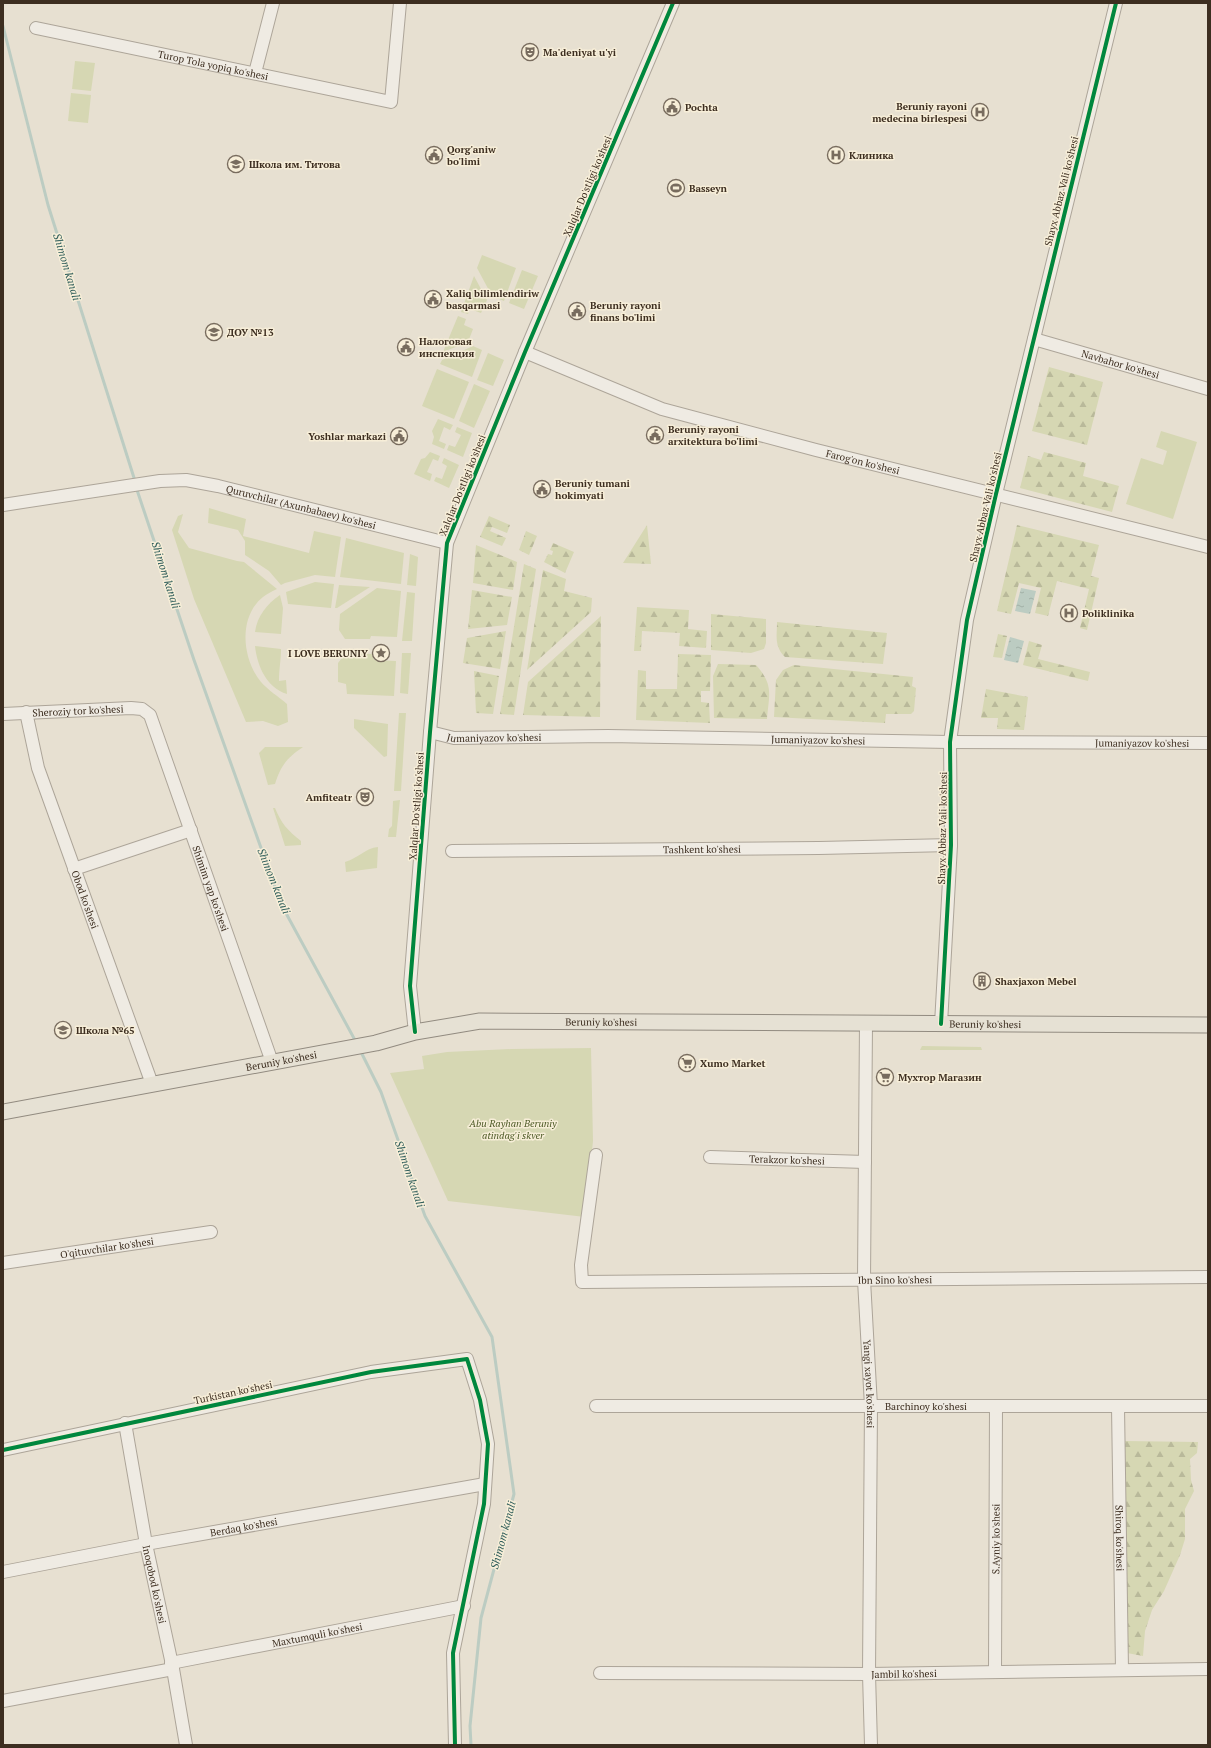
<svg xmlns="http://www.w3.org/2000/svg" width="1211" height="1748" viewBox="0 0 1211 1748" font-family="'PT Serif',serif">
	<defs>
		<pattern id="forest-firs" width="22" height="20" patternUnits="userSpaceOnUse"><rect width="22" height="20" fill="#d6d7b3"/><path d="M5 1l3.5 6h-7zM16 11l3.5 6h-7z" fill="#b9b99a"/></pattern>
		<pattern id="water-ripples" width="26" height="14" patternUnits="userSpaceOnUse"><rect width="26" height="14" fill="#bcccc2"/><path d="M2 4q2-2 4 0t4 0M15 11q2-2 4 0t4 0" fill="none" stroke="#a2b0a6"/></pattern>
	</defs>
	<rect width="100%" height="100%" fill="#e7e0d1"/>
	<g fill="#d6d7b3">
		<path d="M75 61 95 63 91 91 72 89Z"/>
		<path d="M71 93 91 95 88 123 68 121Z"/>
		<path d="M482 255 516 268 504 301 492 296 477 268Z"/>
		<path d="M522 270 538 276 524 309 509 303Z"/>
		<path d="M474 276 487 300 481 313 470 309 468 314 461 312Z"/>
		<path d="M458 316 466 319 464 325 473 329 468 342 443 352Z"/>
		<path d="M473 346 482 350 472 377 440 364 442 360Z"/>
		<path d="M488 353 504 360 493 386 477 380Z"/>
		<path d="M437 369 469 382 454 419 422 406Z"/>
		<path d="M474 384 490 391 474 428 459 421Z"/>
		<path d="M438 419 453 425 450 430 444 427 439 441 446 444 444 449 432 444 434 437 432 431Z"/>
		<path d="M457 427 472 433 463 457 447 450 449 445 455 447 461 435 455 432Z"/>
		<path d="M1161 431 1197 442 1173 519 1126 504 1141 458 1163 465 1167 451 1156 447Z"/>
		<path d="M430 452 440 456 438 461 433 459 427 472 432 474 430 481 414 474 421 459 425 458Z"/>
		<path d="M444 458 459 465 449 488 434 481 436 477 442 479 447 466 442 463Z"/>
		<path d="M209 508 246 519 243 536 309 553 314 531 341 537 335 577 315 575 285 583 281 585 269 571 245 555V541L238 530 208 523Z"/>
		<path d="M183 514 178 532 189 548 237 561 244 562 277 589C272 591 267 594 263 597 238 617 242 659 261 682 268 690 279 697 287 704L288 722 278 726 263 721 246 722 194 599 172 530 178 516Z"/>
		<path d="M346 538 404 553 401 584 340 577Z"/>
		<path d="M410 554 418 557 416 586 407 585Z"/>
		<path d="M315 582 334 584 331 608 288 604 286 592Z"/>
		<path d="M339 585 370 587 337 608H335Z"/>
		<path d="M377 588 401 591 397 637 371 636 370 639H345L339 630 340 614Z"/>
		<path d="M407 592 415 593 412 641H402Z"/>
		<path d="M280 595 283 608 281 634 255 632C257 616 267 604 280 595Z"/>
		<path d="M255 646 281 649C281 660 279 669 279 681L286 680 287 694C267 688 257 666 255 646Z"/>
		<path d="M346 653 372 654 374 660 396 661 394 696 347 694 346 684 338 682V663Z"/>
		<path d="M402 653H411L408 694 400 693Z"/>
		<path d="M399 713H406L401 791H394Z"/>
		<path d="M354 719 388 724 387 756 384 757 354 728Z"/>
		<path d="M265 747H303C287 758 281 765 275 784L268 785 259 753Z"/>
		<path d="M400 800 396 837H388L389 829 392 826 393 801Z"/>
		<path d="M273 808H275C281 823 288 831 301 841V845L285 846Z"/>
		<path d="M378 847 377 868 346 872 345 862C359 858 365 848 378 847Z"/>
		<path d="M922 1046 981 1047 982 1050H920Z"/>
		<path d="M591 1048 593 1141 585 1217 448 1201 390 1073 424 1069 422 1056 447 1052 511 1049Z"/>
	</g>
	<g fill="url(#forest-firs)">
		<path d="M1049 367 1103 382 1087 445 1032 431Z"/>
		<path d="M1044 452 1086 463 1083 476 1119 486 1112 512 1020 488 1028 456 1041 460Z"/>
		<path d="M489 516 510 525 507 533 492 527 490 531 506 538 502 546 480 537Z"/>
		<path d="M647 525 651 564 623 563Z"/>
		<path d="M1017 525 1099 545 1091 576 1099 578 1087 630 1080 628 1089 589 1057 581 1048 616 1035 613 1041 588 1019 583 1011 614 997 611Z"/>
		<path d="M526 531 537 536 529 555 519 550Z"/>
		<path d="M553 543 574 552 565 573 544 562 548 554 552 555 553 551 550 550Z"/>
		<path d="M476 545 517 562 513 590 473 583Z"/>
		<path d="M524 564 536 569 514 715 500 714Z"/>
		<path d="M543 570 566 579 564 591 592 598 591 612 527 670Z"/>
		<path d="M472 590 512 597 507 625 468 629Z"/>
		<path d="M637 607 689 610 688 629 707 631 706 648 679 646 680 633 642 631 641 651H634Z"/>
		<path d="M711 614 766 619V643L764 649 751 653 711 650Z"/>
		<path d="M601 616 600 717 523 715 528 682Z"/>
		<path d="M777 622 887 633 883 664 785 657C774 646 777 636 777 622Z"/>
		<path d="M506 631 500 669 463 663 467 638Z"/>
		<path d="M998 634 1007 636 1002 658 993 657Z"/>
		<path d="M1029 641 1042 645 1038 659 1090 672 1088 681 1023 665Z"/>
		<path d="M678 654 711 655 710 691H701V702L709 703 710 723 636 720 638 670 646 671V689H677Z"/>
		<path d="M718 664 756 665C774 685 769 694 767 719L714 718 713 676Z"/>
		<path d="M794 665 913 677 912 686 916 688 914 711 911 714H886L885 723 774 717 776 680 783 670Z"/>
		<path d="M474 671 499 676 493 714 476 713Z"/>
		<path d="M986 689 1028 697 1024 730 997 729 998 718H981Z"/>
		<path d="M1125 1441 1198 1442 1197 1453 1190 1459 1191 1480 1194 1491 1185 1509V1539L1180 1555 1164 1591 1152 1610 1145 1631 1143 1656 1127 1653Z"/>
	</g>
	<g fill="url(#water-ripples)">
		<path d="M1021 588 1036 591 1030 614 1015 611Z"/>
		<path d="M1010 637 1024 641 1018 663 1004 660Z"/>
	</g>
	<g fill="none" stroke-linecap="round" stroke-linejoin="round">
		<g stroke="#bcccc2" stroke-width="3">
			<path d="M3 26 48 205 135 481"/>
			<path d="M136 487 194 660 281 904 356 1042"/>
			<path d="M360 1050 381 1092 425 1216 492 1337 514 1494 481 1618 470 1726 471 1745"/>
		</g>
		<g stroke="#ada599" stroke-width="14">
			<g id="minor">
				<path id="s1" d="M36 28 391 102 400 3"/>
				<path d="M255 73 273 3"/>
				<path id="s2" d="M1034 339 1208 389"/>
				<path id="s3" d="M525 352 662 409 816 450 1208 547"/>
				<path id="s4" d="M3 505 160 481 186 480 218 486 447 543"/>
				<path id="s5" d="M26 712 38 768 152 1084"/>
				<path id="s6" d="M3 714 131 708 142 709 150 715 272 1062"/>
				<path id="s7" d="M430 732 454 738 608 736 950 742 1208 743"/>
				<path id="s8" d="M452 851 819 848 951 845"/>
				<path d="M74 869 191 830"/>
				<path id="s9" d="M866 1023 864 1280 871 1406 869 1674 871 1745"/>
				<path d="M941 1024 951 845 950 742 967 620 996 494 1116 3"/>
				<path d="M415 1032 410 986 430 732 447 543 525 352 673 3"/>
				<path id="s10" d="M596 1155 581 1265 582 1282 1208 1277"/>
				<path id="s11" d="M710 1157 865 1162"/>
				<path id="s12" d="M3 1263 211 1232"/>
				<path id="s13" d="M596 1406H1208"/>
				<path id="s14" d="M1118 1407 1122 1670"/>
				<path id="s15" d="M125 1423 146 1544 173 1669 186 1745"/>
				<path d="M3 1450 371 1372 467 1359 480 1400 488 1444 484 1504 453 1653 455 1745"/>
				<path id="s16" d="M3 1572 146 1544 485 1484"/>
				<path id="s17" d="M171 1663 464 1606"/>
				<path id="s18" d="M995 1671 996 1406"/>
				<path id="s19" d="M600 1673 869 1674 1208 1669"/>
				<path d="M3 1701 173 1669"/>
			</g>
		</g>
		<g stroke="#928b80" stroke-width="17">
			<g id="major">
				<path id="s20" d="M3 1112 376 1043 415 1032 480 1021 1208 1025"/>
			</g>
		</g>
		<use href="#minor" stroke="#efebe3" stroke-width="12"/>
		<use href="#major" stroke="#e6e1d4" stroke-width="15"/>
		<g stroke="#f7eed8" stroke-width="6">
			<g id="cycleway">
				<path d="M941 1024 951 845 950 742 967 620 996 494 1116 3"/>
				<path d="M415 1032 410 986 430 732 447 543 525 352 673 3"/>
				<path d="M3 1450 371 1372 467 1359 480 1400 488 1444 484 1504 453 1653 455 1745"/>
			</g>
		</g>
		<use href="#cycleway" stroke="#00873e" stroke-width="4"/>
	</g>
	<defs>
		<g id="theatre-ring" transform="scale(0.9)"><circle r="9.5" fill="#f7eed8" stroke="#786c5e" stroke-width="1.5"/><path d="M-5-5.5Q0-4 5-5.5V0Q5 5 0 6Q-5 5-5 0ZM-3.3-2.5H-1v1.5H-3.3ZM1-2.5H3.3v1.5H1ZM-2.8 1Q0 5.5 2.8 1Z" fill="#786c5e"/></g>
		<g id="civic-ring" transform="scale(0.9)"><circle r="9.5" fill="#f7eed8" stroke="#786c5e" stroke-width="1.5"/><path d="M-.6-6.5H3V-4.5H.6V-3L4-1V1h2V6H-6V1h2V-1L-.6-3ZM-1.2 2.5V6h2.4V2.5Z" fill="#786c5e"/></g>
		<g id="hospital-ring" transform="scale(0.9)"><circle r="9.5" fill="#f7eed8" stroke="#786c5e" stroke-width="1.5"/><path d="M-5-5h3v3.5h4V-5h3V5h-3V1.5h-4V5h-3Z" fill="#786c5e"/></g>
		<g id="school-ring" transform="scale(0.9)"><circle r="9.5" fill="#f7eed8" stroke="#786c5e" stroke-width="1.5"/><path d="M0-5L7-2L0 1L-7-2ZM-4 1L0 2.5L4 1V4Q0 6-4 4Z" fill="#786c5e"/></g>
		<g id="stadium-ring" transform="scale(0.9)"><circle r="9.5" fill="#f7eed8" stroke="#786c5e" stroke-width="1.5"/><path d="M0-5a6.5 5 0 1 0 0 10a6.5 5 0 1 0 0-10ZM-3.5-1.8h7v3.6h-7Z" fill="#786c5e"/></g>
		<g id="sight-ring" transform="scale(0.9)"><circle r="9.5" fill="#f7eed8" stroke="#786c5e" stroke-width="1.5"/><path d="M0-6L1.8-2.2L6-1.7L2.9 1.2L3.7 5.4L0 3.3L-3.7 5.4L-2.9 1.2L-6-1.7L-1.8-2.2Z" fill="#786c5e"/></g>
		<g id="building-ring" transform="scale(0.9)"><circle r="9.5" fill="#f7eed8" stroke="#786c5e" stroke-width="1.5"/><path d="M-4-6H4V6H1V3H-1V6H-4ZM-2.5-4.3h1.7v1.8h-1.7ZM.8-4.3h1.7v1.8H.8ZM-2.5-1h1.7V.8h-1.7ZM.8-1h1.7V.8H.8Z" fill="#786c5e"/></g>
		<g id="supermarket-ring" transform="scale(0.9)"><circle r="9.5" fill="#f7eed8" stroke="#786c5e" stroke-width="1.5"/><path d="M-6-5.5h2.5l.6 2H6L4.5 2H-2.5L-4.4-4H-6ZM-1.5 3.2a1.3 1.3 0 1 0 .1 0ZM3 3.2a1.3 1.3 0 1 0 .1 0Z" fill="#786c5e"/></g>
	</defs>
	<g fill-rule="evenodd">
		<use href="#theatre-ring" x="530" y="52"/>
		<use href="#civic-ring" x="672" y="107"/>
		<use href="#hospital-ring" x="980" y="112"/>
		<use href="#civic-ring" x="434" y="155"/>
		<use href="#hospital-ring" x="836" y="155"/>
		<use href="#school-ring" x="236" y="164"/>
		<use href="#stadium-ring" x="676" y="188"/>
		<use href="#civic-ring" x="433" y="299"/>
		<use href="#civic-ring" x="577" y="311"/>
		<use href="#school-ring" x="214" y="332"/>
		<use href="#civic-ring" x="406" y="347"/>
		<use href="#civic-ring" x="655" y="435"/>
		<use href="#civic-ring" x="399" y="436"/>
		<use href="#civic-ring" x="542" y="489"/>
		<use href="#hospital-ring" x="1069" y="613"/>
		<use href="#sight-ring" x="381" y="653"/>
		<use href="#theatre-ring" x="365" y="797"/>
		<use href="#building-ring" x="982" y="981"/>
		<use href="#school-ring" x="63" y="1030"/>
		<use href="#supermarket-ring" x="687" y="1063"/>
		<use href="#supermarket-ring" x="885" y="1077"/>
	</g>
	<g text-anchor="middle" stroke-width="3" stroke-linejoin="round" paint-order="stroke">
		<g font-size="10" font-weight="bold" fill="#3d2e20" stroke="#f7eed8" text-anchor="start">
			<text x="543" y="56">Ma'deniyat u'yi</text>
			<text x="967" y="110" text-anchor="end">Beruniy rayoni<tspan x="967" dy="12">medecina birlespesi</tspan></text>
			<text x="685" y="111">Pochta</text>
			<text x="447" y="153">Qorg'aniw<tspan x="447" dy="12">bo'limi</tspan></text>
			<text x="849" y="159">Клиника</text>
			<text x="249" y="168">Школа им. Титова</text>
			<text x="689" y="192">Basseyn</text>
			<text x="446" y="297">Xaliq bilimlendiriw<tspan x="446" dy="12">basqarmasi</tspan></text>
			<text x="590" y="309">Beruniy rayoni<tspan x="590" dy="12">finans bo'limi</tspan></text>
			<text x="227" y="336">ДОУ №13</text>
			<text x="419" y="345">Налоговая<tspan x="419" dy="12">инспекция</tspan></text>
			<text x="668" y="433">Beruniy rayoni<tspan x="668" dy="12">arxitektura bo'limi</tspan></text>
			<text x="386" y="440" text-anchor="end">Yoshlar markazi</text>
			<text x="555" y="487">Beruniy tumani<tspan x="555" dy="12">hokimyati</tspan></text>
			<text x="1082" y="617">Poliklinika</text>
			<text x="368" y="657" text-anchor="end">I LOVE BERUNIY</text>
			<text x="352" y="801" text-anchor="end">Amfiteatr</text>
			<text x="995" y="985">Shaxjaxon Mebel</text>
			<text x="76" y="1034">Школа №65</text>
			<text x="700" y="1067">Xumo Market</text>
			<text x="898" y="1081">Мухтор Магазин</text>
		</g>
		<g font-size="10" fill="#3d2e20" stroke="#f7eed8">
			<text dy="4" stroke="none"><textPath href="#s1" startOffset="181">Turop Tola yopiq ko'shesi</textPath></text>
			<text transform="translate(587 186) rotate(-67)" y="4">Xalqlar Do'stligi ko'shesi</text>
			<text transform="translate(1061 191) rotate(-76)" y="4">Shayx Abbaz Vali ko'shesi</text>
			<text dy="4" stroke="none"><textPath href="#s2" startOffset="90">Navbahor ko'shesi</textPath></text>
			<text dy="4" stroke="none"><textPath href="#s3" startOffset="356">Farog'on ko'shesi</textPath></text>
			<text transform="translate(462 485) rotate(-68)" y="4">Xalqlar Do'stligi ko'shesi</text>
			<text dy="4" stroke="none"><textPath href="#s4" startOffset="303">Quruvchilar (Axunbabaev) ko'shesi</textPath></text>
			<text transform="translate(985 507) rotate(-77)" y="4">Shayx Abbaz Vali ko'shesi</text>
			<text dy="4" stroke="none"><textPath href="#s6" startOffset="75">Sheroziy tor ko'shesi</textPath></text>
			<text dy="4" stroke="none"><textPath href="#s7" startOffset="65">Jumaniyazov ko'shesi</textPath></text>
			<text dy="4" stroke="none"><textPath href="#s7" startOffset="389">Jumaniyazov ko'shesi</textPath></text>
			<text dy="4" stroke="none"><textPath href="#s7" startOffset="713">Jumaniyazov ko'shesi</textPath></text>
			<text transform="translate(416 806) rotate(-86)" y="4">Xalqlar Do'stligi ko'shesi</text>
			<text transform="translate(942 828) rotate(-89)" y="4">Shayx Abbaz Vali ko'shesi</text>
			<text dy="4" stroke="none"><textPath href="#s8" startOffset="250">Tashkent ko'shesi</textPath></text>
			<text dy="4" stroke="none"><textPath href="#s6" startOffset="333">Shimim yap ko'shesi</textPath></text>
			<text dy="4" stroke="none"><textPath href="#s5" startOffset="197">Obod ko'shesi</textPath></text>
			<text dy="4" stroke="none"><textPath href="#s20" startOffset="607">Beruniy ko'shesi</textPath></text>
			<text dy="4" stroke="none"><textPath href="#s20" startOffset="991">Beruniy ko'shesi</textPath></text>
			<text dy="4" stroke="none"><textPath href="#s20" startOffset="283">Beruniy ko'shesi</textPath></text>
			<text dy="4" stroke="none"><textPath href="#s11" startOffset="77">Terakzor ko'shesi</textPath></text>
			<text dy="4" stroke="none"><textPath href="#s12" startOffset="105">O'qituvchilar ko'shesi</textPath></text>
			<text dy="4" stroke="none"><textPath href="#s10" startOffset="441">Ibn Sino ko'shesi</textPath></text>
			<text dy="4" stroke="none"><textPath href="#s9" startOffset="361">Yangi xayot ko'shesi</textPath></text>
			<text transform="translate(233 1392) rotate(-12)" y="4">Turkistan ko'shesi</text>
			<text dy="4" stroke="none"><textPath href="#s13" startOffset="330">Barchinoy ko'shesi</textPath></text>
			<text dy="4" stroke="none"><textPath href="#s16" startOffset="245">Berdaq ko'shesi</textPath></text>
			<text dy="4" stroke="none"><textPath href="#s14" startOffset="131">Shiroq ko'shesi</textPath></text>
			<text dy="4" stroke="none"><textPath href="#s18" startOffset="132">S.Ayniy ko'shesi</textPath></text>
			<text dy="4" stroke="none"><textPath href="#s15" startOffset="164">Inoqobod ko'shesi</textPath></text>
			<text dy="4" stroke="none"><textPath href="#s17" startOffset="149">Maxtumquli ko'shesi</textPath></text>
			<text dy="4" stroke="none"><textPath href="#s19" startOffset="304">Jambil ko'shesi</textPath></text>
		</g>
		<g font-size="10" font-style="italic" fill="#4d5a26" stroke="#f7eed8">
			<text x="513" y="1127">Abu Rayhan Beruniy<tspan x="513" dy="12">atindag'i skver</tspan></text>
		</g>
		<g font-size="11" font-style="italic" fill="#2f5d5a" stroke="#f7eed8">
			<text transform="translate(67 267) rotate(73)" y="4">Shimom kanali</text>
			<text transform="translate(166 575) rotate(72)" y="4">Shimom kanali</text>
			<text transform="translate(274 881) rotate(68)" y="4">Shimom kanali</text>
			<text transform="translate(410 1174) rotate(71)" y="4">Shimom kanali</text>
			<text transform="translate(503 1535) rotate(-75)" y="4">Shimom kanali</text>
		</g>
	</g>
	<rect width="1211" height="1748" fill="none" stroke="#3d2e20" stroke-width="8"/>
</svg>
